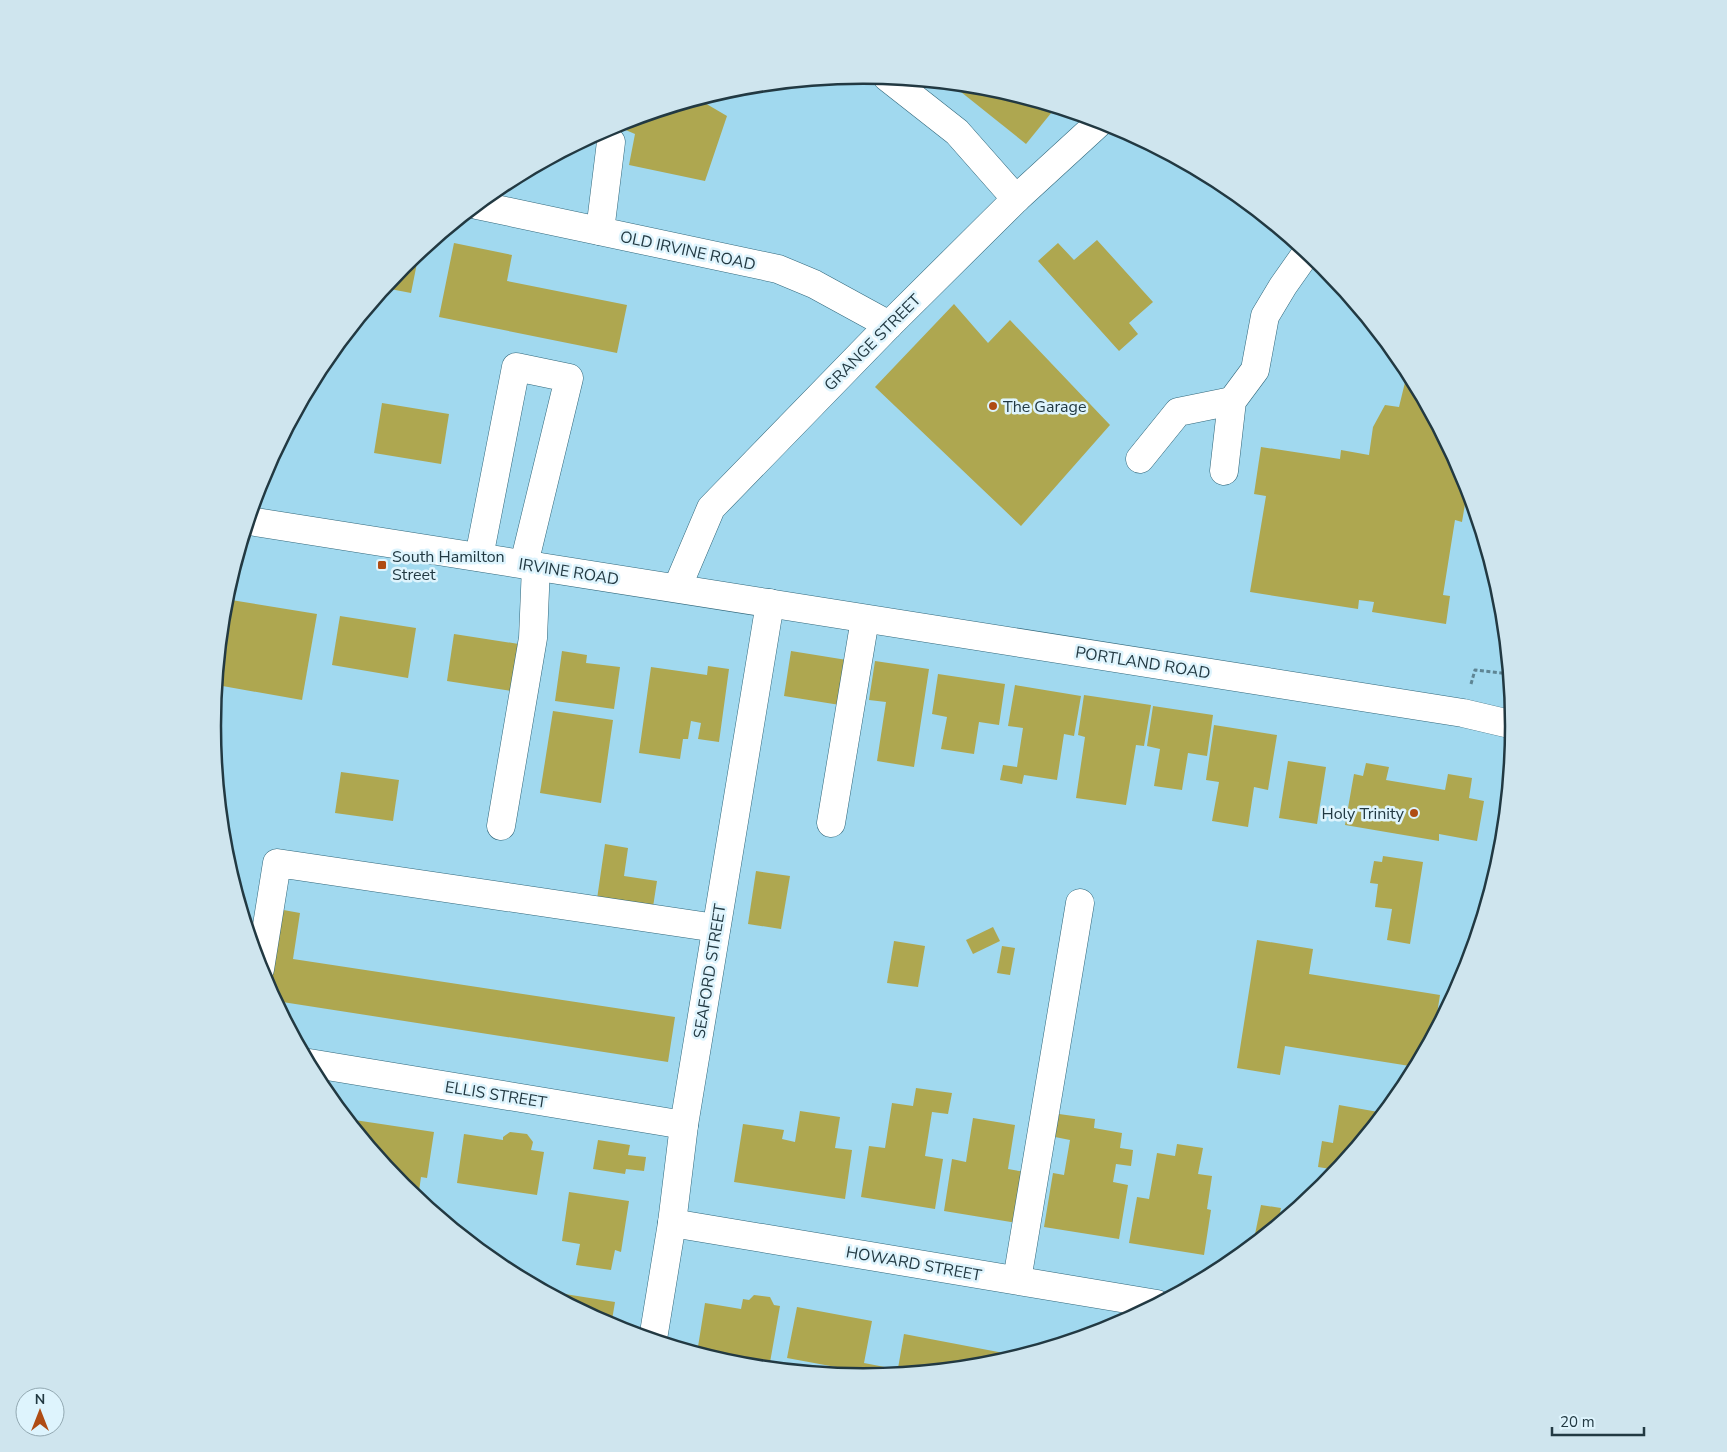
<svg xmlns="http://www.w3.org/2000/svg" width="1727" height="1452" viewBox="0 0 1727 1452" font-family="'Nunito Sans',sans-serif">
	<rect width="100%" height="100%" fill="#a1d9ef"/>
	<g fill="#aea750">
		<path d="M951 84 991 88 1056 107 1026 144Z"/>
		<path d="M698 99 727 116 705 181 629 165 635 134 614 125Z"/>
		<path d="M1097 240 1153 302 1129 323 1138 334 1119 351 1038 261 1058 243 1074 260Z"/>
		<path d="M454 243 512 255 507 281 627 305 617 353 439 317Z"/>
		<path d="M419 253 411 293 385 288 403 265Z"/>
		<path d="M954 304 988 343 1010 320 1110 425 1021 526 875 387Z"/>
		<path d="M1408 370 1465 477 1474 506 1465 504 1462 522 1455 520 1443 595 1450 596 1446 624 1372 612 1374 602 1359 600 1358 609 1250 592 1266 496 1254 494 1261 447 1340 459 1341 450 1369 455 1373 427 1385 405 1399 407Z"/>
		<path d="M382 403 449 414 441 464 374 453Z"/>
		<path d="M225 599 317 614 302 700 217 685Z"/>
		<path d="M340 616 416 628 408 678 332 665Z"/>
		<path d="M454 634 525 645 518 692 447 681Z"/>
		<path d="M562 651 587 655 586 663 620 667 614 709 555 701Z"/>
		<path d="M791 651 853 661 846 706 784 696Z"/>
		<path d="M875 661 929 669 914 767 877 761 886 702 869 700Z"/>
		<path d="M708 666 729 669 719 742 698 739 701 723 691 721 688 739H683L680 759 639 753 651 667 707 675Z"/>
		<path d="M938 674 1005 684 999 725 979 722 974 754 941 749 947 717 932 714Z"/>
		<path d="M1015 685 1081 696 1074 736 1064 734 1057 780 1024 775 1022 784 1000 780 1003 765 1017 767 1023 728 1008 726Z"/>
		<path d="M1084 695 1151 705 1144 746 1136 745 1126 805 1076 798 1085 737 1078 735Z"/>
		<path d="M1153 706 1213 715 1207 756 1188 753 1182 790 1154 786 1160 749 1147 746Z"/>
		<path d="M553 711 613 720 601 803 540 793Z"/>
		<path d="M1214 725 1277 735 1268 790 1254 787 1248 827 1212 821 1219 782 1206 780Z"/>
		<path d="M1288 761 1326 767 1317 824 1279 818Z"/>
		<path d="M1366 763 1389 767 1386 780 1445 790 1448 774 1472 778 1469 798 1484 801 1477 841 1439 834V841L1345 825 1354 774 1363 776Z"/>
		<path d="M341 772 399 780 393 821 335 813Z"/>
		<path d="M605 844 628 848 624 876 657 881 653 907 597 899Z"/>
		<path d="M1383 856 1423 862 1410 944 1387 940 1392 909 1375 907 1378 884 1370 883 1374 861 1382 862Z"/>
		<path d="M756 871 790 876 781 929 748 924Z"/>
		<path d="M278 909 300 913 293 959 675 1017 668 1062 276 1001 267 984Z"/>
		<path d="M993 927 1000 941 973 954 966 940Z"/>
		<path d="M1257 940 1313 949 1309 974 1440 995 1434 1033 1416 1067 1285 1046 1280 1075 1237 1068Z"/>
		<path d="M894 941 925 946 918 987 887 983Z"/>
		<path d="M1002 946 1015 948 1010 975 997 973Z"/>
		<path d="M916 1088 952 1093 948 1114 932 1112 925 1156 943 1159 935 1209 861 1197 869 1146 885 1148 892 1103 913 1106Z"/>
		<path d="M1339 1105 1384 1113 1337 1170 1318 1167 1322 1141 1333 1143Z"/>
		<path d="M800 1111 840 1117 835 1148 852 1150 845 1199 734 1182 743 1124 784 1130 782 1139 795 1142Z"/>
		<path d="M1059 1114 1095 1119 1094 1128 1122 1133 1120 1148 1133 1150 1131 1166 1116 1164 1113 1182 1128 1185 1119 1239 1044 1227 1053 1173 1064 1175 1070 1140 1055 1137Z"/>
		<path d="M973 1118 1015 1125 1008 1169 1025 1172 1017 1223 944 1211 952 1159 966 1162Z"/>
		<path d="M348 1119 434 1132 427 1178 421 1177 418 1198 403 1186Z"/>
		<path d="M510 1132 527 1134 533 1142 531 1150 544 1152 537 1195 457 1183 464 1134 503 1140V1137Z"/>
		<path d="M598 1140 630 1145 628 1155 646 1157 644 1171 626 1169 625 1174 593 1169Z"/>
		<path d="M1177 1144 1203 1148 1198 1174 1212 1176 1207 1209 1211 1210 1204 1255 1129 1243 1137 1197 1149 1199 1157 1153 1175 1156Z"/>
		<path d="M569 1192 629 1201 621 1252 615 1250 611 1270 576 1265 580 1244 562 1241Z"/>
		<path d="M1261 1205 1281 1208 1278 1224 1253 1244Z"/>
		<path d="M546 1291 615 1302 611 1326Z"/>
		<path d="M754 1295 770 1297 774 1305 780 1306 769 1368 736 1364 697 1353 705 1303 741 1309 743 1299 749 1300Z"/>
		<path d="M797 1307 872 1321 864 1363 890 1368 889 1375 862 1377 863 1372 787 1358Z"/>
		<path d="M904 1334 1019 1356 990 1365 897 1374Z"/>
	</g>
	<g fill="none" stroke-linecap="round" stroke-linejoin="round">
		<g stroke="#31677b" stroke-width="29">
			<g id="minor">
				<path d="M887 77 957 132 1016 199"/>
				<path d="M477 205 778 269 814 284 889 325"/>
				<path d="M600 231 611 142"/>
				<path d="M1140 459 1178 412 1232 401"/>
				<path d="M1224 471 1232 401 1255 370 1265 316 1283 286 1307 252"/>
				<path d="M479 557 516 367 569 378 524 564"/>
				<path d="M677 588 711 508 889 325 1016 199 1101 121"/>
				<path d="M831 823 865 619"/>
				<path d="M501 826 533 638 536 566"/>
				<path d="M260 969 277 863 716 928"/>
				<path d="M309 1063 684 1125"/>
				<path d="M672 1223 1157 1304"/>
				<path d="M1017 1280 1080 903"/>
				<path d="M653 1339 672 1223 684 1125 770 603"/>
			</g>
		</g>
		<g stroke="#31677b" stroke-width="29">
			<path id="major" d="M249 521 1463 713 1514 725"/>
		</g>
		<path stroke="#5e8594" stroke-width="3" stroke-dasharray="4 2.5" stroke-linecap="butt" d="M1471 684 1475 670 1509 674"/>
		<use href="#minor" stroke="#fff" stroke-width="28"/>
		<use href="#major" stroke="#fff" stroke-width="28"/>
	</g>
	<g fill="#af4c14" stroke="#def4fd" stroke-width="2">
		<circle cx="993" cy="406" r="5"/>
		<rect x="377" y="560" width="10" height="10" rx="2.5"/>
		<circle cx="1414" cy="813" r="5"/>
	</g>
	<g text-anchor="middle" stroke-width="5" stroke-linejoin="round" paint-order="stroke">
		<g font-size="16" fill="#223942" stroke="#def4fd">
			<text transform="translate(688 250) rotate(12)" y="6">OLD IRVINE ROAD</text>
			<text transform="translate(872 342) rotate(-45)" y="6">GRANGE STREET</text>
			<text transform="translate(569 571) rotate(9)" y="6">IRVINE ROAD</text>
			<text transform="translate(1143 662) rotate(9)" y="6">PORTLAND ROAD</text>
			<text transform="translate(709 971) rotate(-81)" y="6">SEAFORD STREET</text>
			<text transform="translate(496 1094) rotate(9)" y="6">ELLIS STREET</text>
			<text transform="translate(914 1263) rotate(10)" y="6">HOWARD STREET</text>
		</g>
		<g font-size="16" fill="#223942" stroke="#def4fd" text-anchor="start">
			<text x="1003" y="412">The Garage</text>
			<text x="392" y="562">South Hamilton<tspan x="392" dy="18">Street</tspan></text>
			<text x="1404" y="819" text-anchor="end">Holy Trinity</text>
		</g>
	</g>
	<path d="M0 0H1727V1452H0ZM221 726a642 642 0 1 1 1284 0a642 642 0 1 1-1284 0Z" fill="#cfe5ee" fill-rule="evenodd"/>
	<path fill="none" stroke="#223942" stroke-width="2.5" d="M221 726a642 642 0 1 1 1284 0a642 642 0 1 1-1284 0Z"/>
	<g transform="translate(40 1412)"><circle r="24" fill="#def4fd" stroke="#93a9b2"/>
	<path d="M0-4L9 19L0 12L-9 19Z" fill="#af4c14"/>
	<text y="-8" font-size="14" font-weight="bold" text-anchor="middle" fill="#223942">N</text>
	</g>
	<path d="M1552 1427v8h92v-8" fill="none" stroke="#223942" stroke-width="2.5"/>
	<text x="1560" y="1427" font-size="15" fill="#223942" stroke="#def4fd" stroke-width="4" paint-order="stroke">20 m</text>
</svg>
